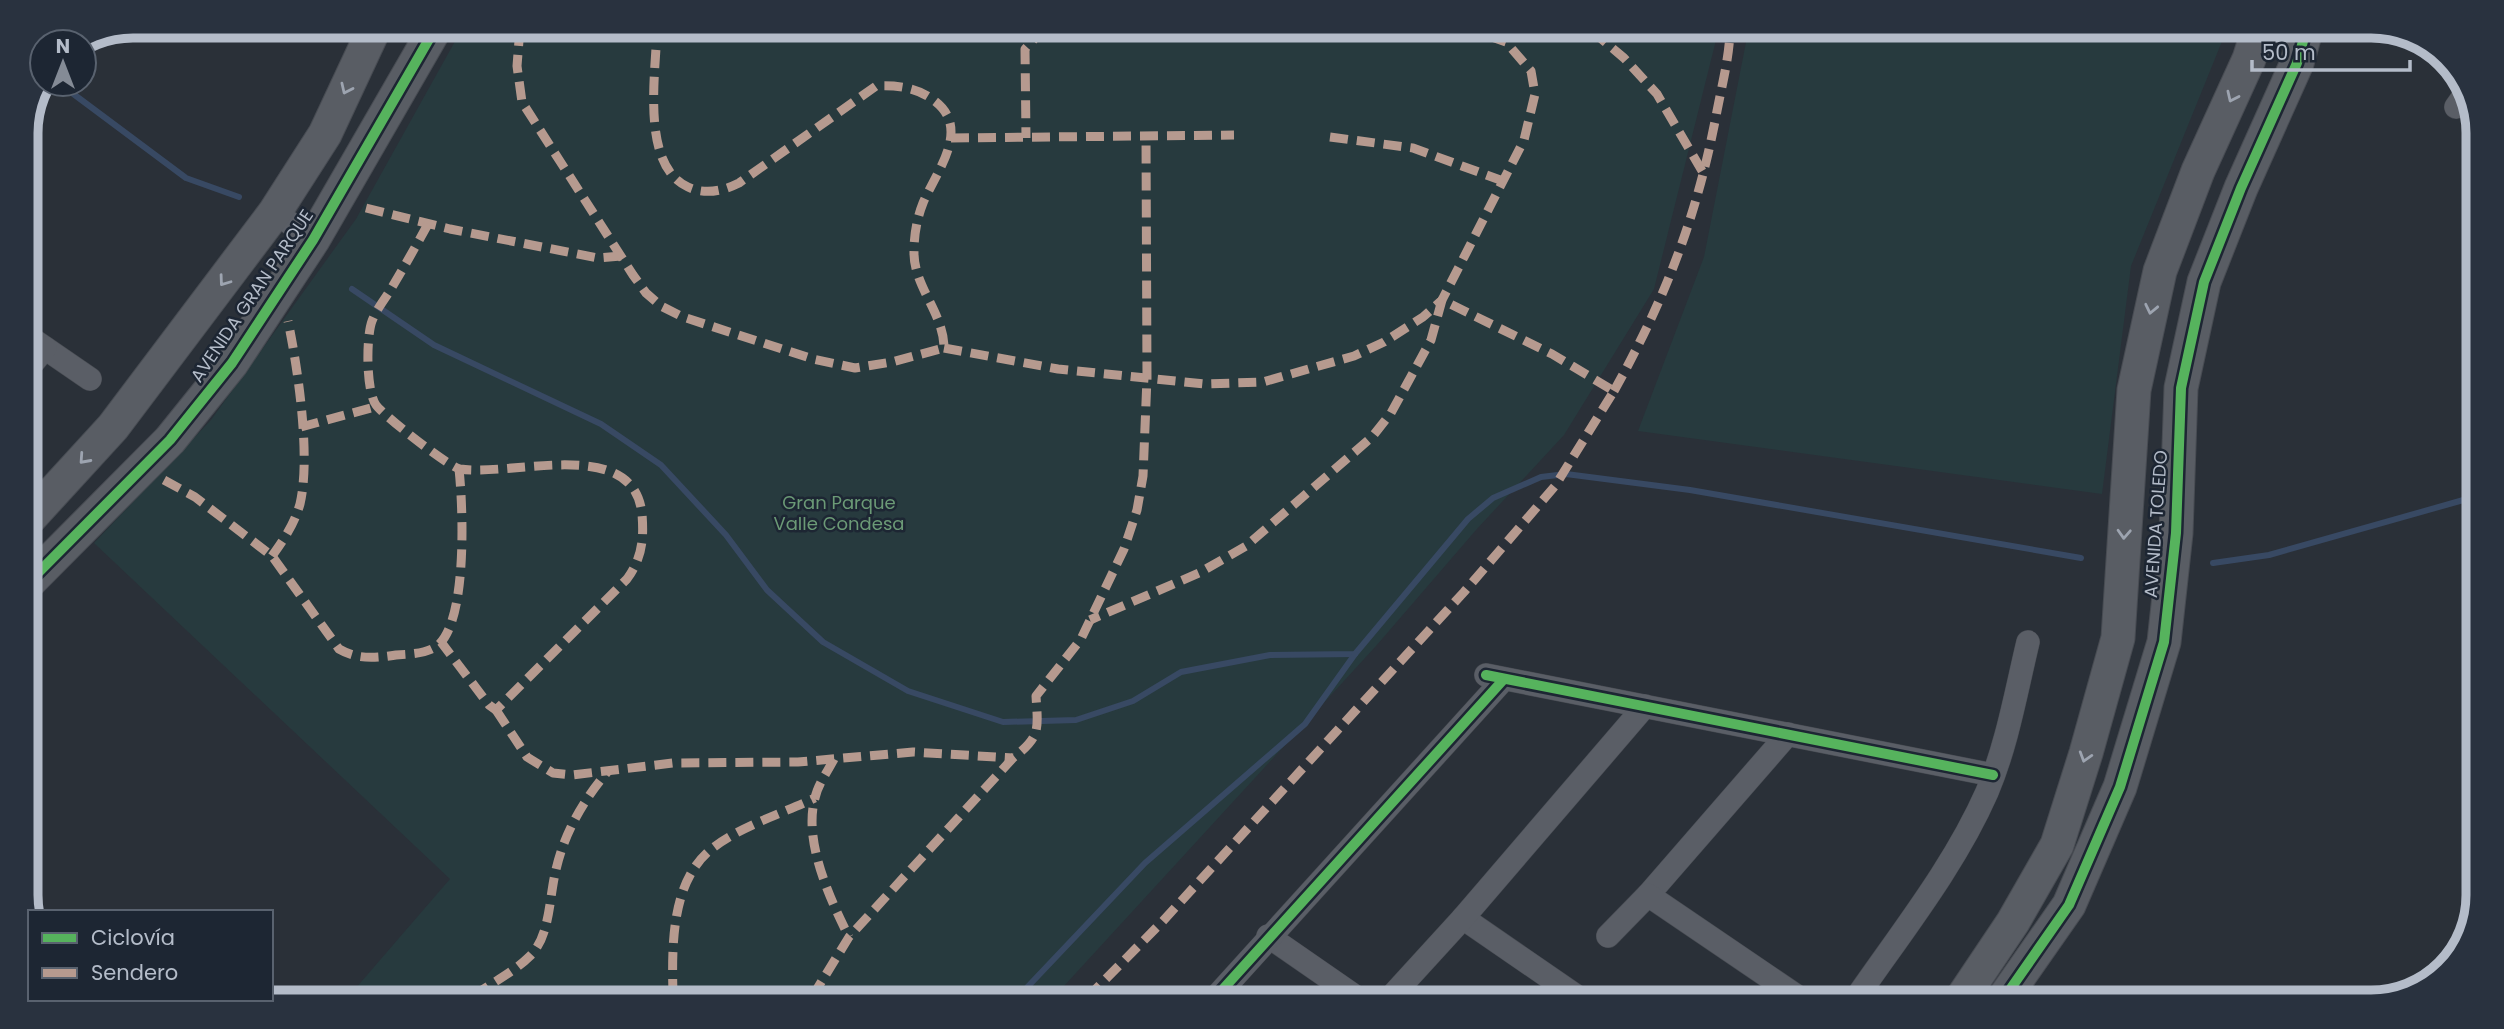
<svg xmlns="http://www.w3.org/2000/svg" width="2504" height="1029" viewBox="0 0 2504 1029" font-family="Poppins,sans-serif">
	<rect width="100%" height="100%" fill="#2a3038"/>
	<g fill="#273a3e">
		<path d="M463 27 1718 32 1654 289 1564 435 1476 530 1376 646 1053 998 349 996 450 879 94 543 211 420 356 219Z"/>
		<path d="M1748 32 2225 34 2131 266 2102 494 1638 431 1704 257Z"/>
	</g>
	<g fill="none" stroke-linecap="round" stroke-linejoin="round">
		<g stroke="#384963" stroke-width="6">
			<path d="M60 84 186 178 239 197"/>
			<path d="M352 289 434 345 601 424 661 465 726 535 767 590 823 642 908 691 1003 722 1076 720 1133 701 1181 672 1270 655 1355 654 1468 519 1493 498 1541 477 1566 474 1690 490 2081 558"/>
			<path d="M2213 563 2269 555 2474 497"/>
			<path d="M1017 998 1145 863 1305 724 1355 654"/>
		</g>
		<g stroke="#484c53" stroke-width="24">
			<g id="street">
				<path d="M2456 107 2466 93"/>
				<path d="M275 212 313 240"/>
				<path d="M26 335 90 379"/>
				<path d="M26 371 45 348"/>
				<path d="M1486 675 1993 775"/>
				<path d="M1648 895 1788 734"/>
				<path d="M1463 918 1582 1000"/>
				<path d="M1268 936 1359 999"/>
				<path d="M1608 936 1648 895 1804 1001"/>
				<path d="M1214 999 1504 679"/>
				<path d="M1389 999 1463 918 1645 706"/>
				<path d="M1854 1001C1900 934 1954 867 1987 792 2007 745 2016 692 2028 642"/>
			</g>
		</g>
		<g stroke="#484c53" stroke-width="35">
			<g id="secondary">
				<path d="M26 522 113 427 275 212 325 134 375 27"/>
				<path d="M26 585 170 440 232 363 313 240 436 27"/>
				<path d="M1960 1001 2013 922 2057 845 2086 753 2118 638 2134 390 2160 271 2198 171 2249 59 2257 34"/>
				<path d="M2002 1001 2069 905 2120 787 2164 642 2176 533 2181 388 2204 282 2241 188 2297 63 2305 34"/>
			</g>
		</g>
		<use href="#street" stroke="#5a5e66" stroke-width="23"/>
		<use href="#secondary" stroke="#595d64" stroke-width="33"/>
		<g stroke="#b69a8f" stroke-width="9" stroke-dasharray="18 9" stroke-linecap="butt">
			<path d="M520 28 517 66 522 102 633 275 646 293 661 306 683 317 813 359 855 368 892 362 944 348C944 313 913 286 914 251 914 235 917 218 923 203 937 170 973 127 932 99 916 87 895 85 876 86L739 183C723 191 705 195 688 187 640 165 656 73 657 28"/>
			<path d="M1592 31 1624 58 1657 94 1705 176"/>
			<path d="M1330 137 1413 148 1503 181"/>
			<path d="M951 138 1234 135"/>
			<path d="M366 208 450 229 598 258 621 256"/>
			<path d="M428 224C416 246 404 267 391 289 385 299 376 310 372 321 366 337 366 391 376 405 384 416 449 467 460 469 511 477 634 435 642 514 644 540 642 558 627 579L496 710 489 705 441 642"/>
			<path d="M944 348 1058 369 1204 384 1263 382 1354 356 1384 342 1423 317 1442 300 1524 140 1535 94 1531 71 1506 42 1481 33 1038 35 1025 49 1026 138"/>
			<path d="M1614 391C1666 297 1697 217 1717 111 1722 85 1729 58 1730 32"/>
			<path d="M301 427 378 406"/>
			<path d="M164 480 195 497 272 556 339 649C358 660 375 658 396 655 409 654 426 654 437 646 468 622 463 506 459 469"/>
			<path d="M272 556C284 539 294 525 300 504 311 457 298 369 288 321"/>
			<path d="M496 710 527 757 553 773 572 775 673 763 798 762 913 752 1013 758"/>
			<path d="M834 759C828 771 818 784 815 798 803 841 830 899 849 937"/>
			<path d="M473 996C492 983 515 971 530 956 550 936 549 900 555 874 563 835 583 800 609 770"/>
			<path d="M673 997C672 950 670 885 709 851 738 827 781 814 815 798"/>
			<path d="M812 997 849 937 1013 758C1041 736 1038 730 1036 696L1081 639 1124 549 1137 510 1143 476 1147 378 1146 136"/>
			<path d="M1087 998 1162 922 1464 592 1555 486 1614 391 1552 354 1442 300 1431 340 1391 413 1372 437 1246 546 1199 573 1090 620"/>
		</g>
		<g stroke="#1d2633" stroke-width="15">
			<g id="cycleway">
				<path d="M26 585 170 440 232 363 313 240 436 27"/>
				<path d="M1486 675 1993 775"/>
				<path d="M1214 999 1504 679"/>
				<path d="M2002 1001 2069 905 2120 787 2164 642 2176 533 2181 388 2204 282 2241 188 2297 63 2305 34"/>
			</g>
		</g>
		<use href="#cycleway" stroke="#56b35d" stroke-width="10"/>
	</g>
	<defs><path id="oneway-chevron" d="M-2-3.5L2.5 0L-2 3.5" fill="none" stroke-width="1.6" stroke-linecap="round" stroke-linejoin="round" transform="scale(1.75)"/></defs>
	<g stroke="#9da4b0">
		<use href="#oneway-chevron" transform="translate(346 89) rotate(115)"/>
		<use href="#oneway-chevron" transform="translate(2232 97) rotate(115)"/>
		<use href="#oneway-chevron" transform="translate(224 281) rotate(126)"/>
		<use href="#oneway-chevron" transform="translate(2151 309) rotate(102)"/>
		<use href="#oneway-chevron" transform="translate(84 459) rotate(132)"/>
		<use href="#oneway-chevron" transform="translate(2124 534) rotate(93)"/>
		<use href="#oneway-chevron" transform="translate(2085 757) rotate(107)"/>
	</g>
	<g text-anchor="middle" stroke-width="5" stroke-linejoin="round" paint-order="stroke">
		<g font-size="18" fill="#b4bcc9" stroke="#1d2633">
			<text transform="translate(252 296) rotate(-56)" y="6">AVENIDA GRAN PARQUE</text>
			<text transform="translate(2156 524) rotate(-86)" y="6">AVENIDA TOLEDO</text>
		</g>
		<g font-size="18" fill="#6b9a76" stroke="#1d2633">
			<text x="839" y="509">Gran Parque<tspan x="839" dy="21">Valle Condesa</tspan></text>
		</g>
	</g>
	<path d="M0 0H2504V1029H0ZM133 38H2371A95 95 0 0 1 2466 133V895A95 95 0 0 1 2371 990H133A95 95 0 0 1 38 895V133A95 95 0 0 1 133 38Z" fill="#29323f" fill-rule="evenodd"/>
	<path fill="none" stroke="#b4bcc9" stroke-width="9" d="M133 38H2371A95 95 0 0 1 2466 133V895A95 95 0 0 1 2371 990H133A95 95 0 0 1 38 895V133A95 95 0 0 1 133 38Z"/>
	<rect x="28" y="910" width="245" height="91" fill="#1d2633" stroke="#59626f" stroke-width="2"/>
	<rect x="42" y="933" width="35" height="10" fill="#56b35d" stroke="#59626f" stroke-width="2"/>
	<text x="91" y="945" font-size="21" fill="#b4bcc9">Ciclovía</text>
	<rect x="42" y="968" width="35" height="10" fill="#b69a8f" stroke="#59626f" stroke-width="2"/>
	<text x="91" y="980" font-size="21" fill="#b4bcc9">Sendero</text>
	<g transform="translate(63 63)"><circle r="33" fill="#1d2633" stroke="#59626f" stroke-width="2"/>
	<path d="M0-5L12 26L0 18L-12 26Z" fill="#848b96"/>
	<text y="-10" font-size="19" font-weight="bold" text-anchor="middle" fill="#b4bcc9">N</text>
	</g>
	<path d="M2252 60v10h158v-10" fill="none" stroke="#b4bcc9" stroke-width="3.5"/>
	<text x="2262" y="60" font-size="21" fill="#b4bcc9" stroke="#1d2633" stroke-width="5" paint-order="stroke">50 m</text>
</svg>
